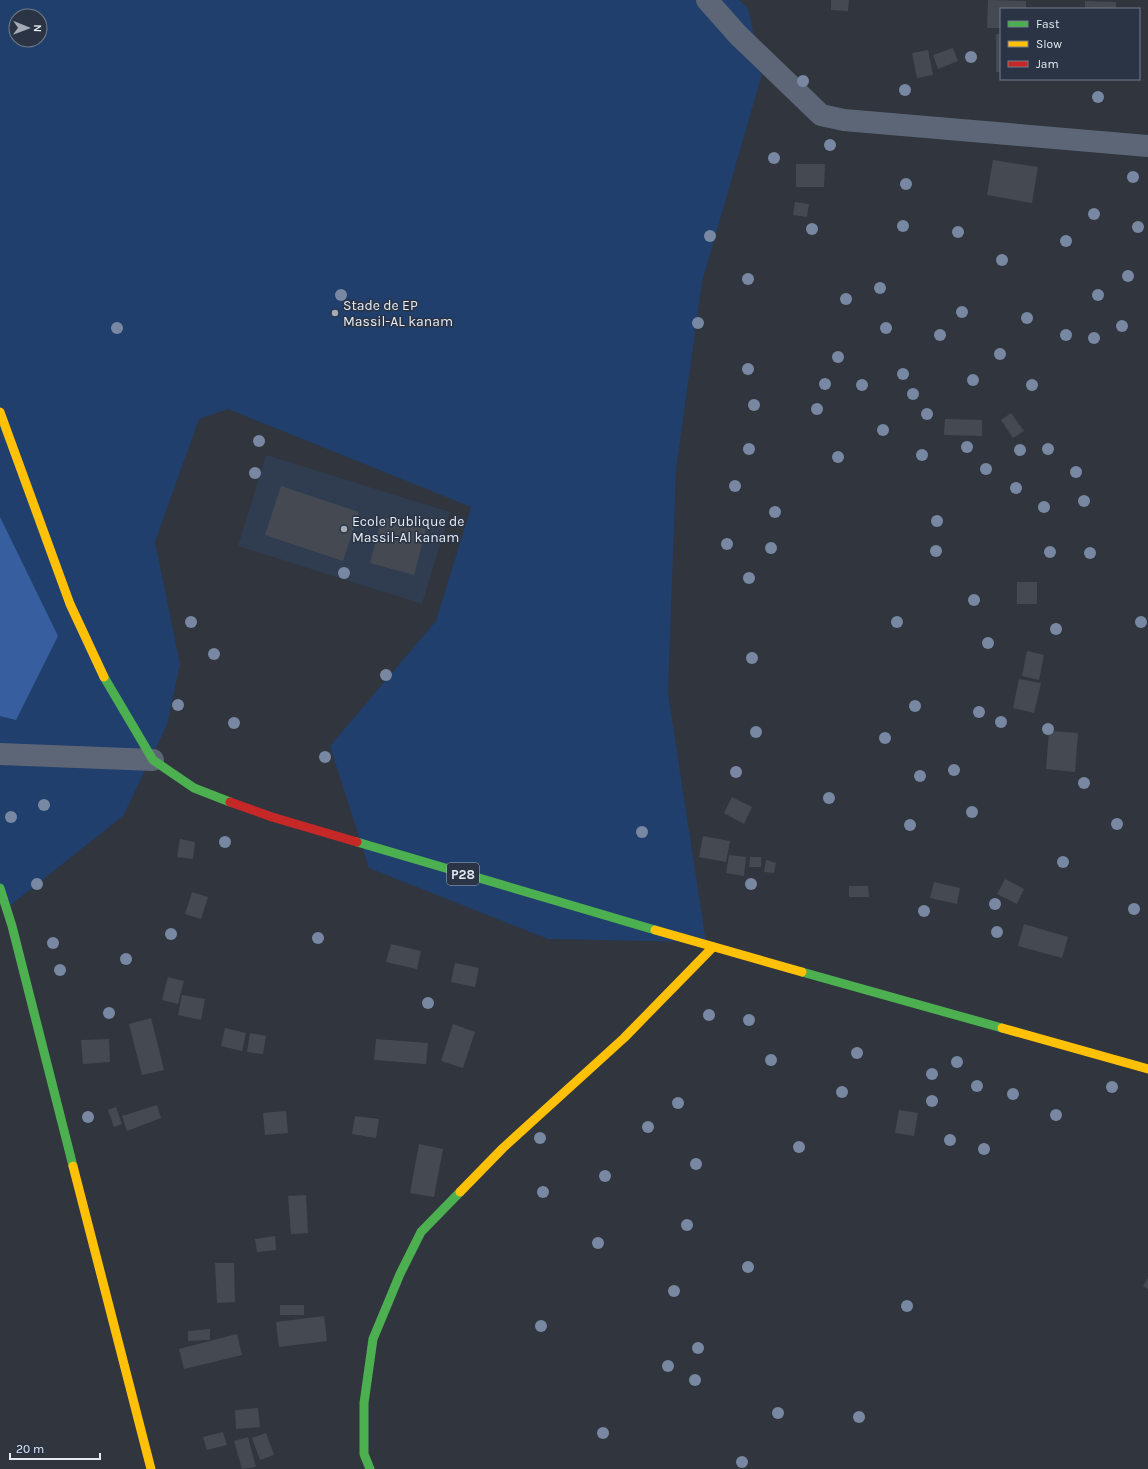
<svg xmlns="http://www.w3.org/2000/svg" width="1148" height="1469" viewBox="0 0 1148 1469" font-family="Karla,sans-serif">
	<rect width="100%" height="100%" fill="#30353e"/>
	<path fill="#303d50" d="M266 455 450 512 422 604 238 546Z"/>
	<path fill="#203f6d" fill-rule="evenodd" d="M0 0H739L748 8 762 74 702 282 676 470 668 693 706 942 548 939 369 868 330 746 436 621 471 507 228 409 199 419 155 542 180 664 167 725 123 816 7 908 0 898ZM16 16H40V40H16Z"/>
	<path fill="#375fa0" d="M0 517 58 636 16 720 0 716Z"/>
	<g fill="#454a52">
		<path d="M831 0H849L848 11 831 10Z"/>
		<path d="M988 0 1026 1V9H1001V28H987Z"/>
		<path d="M1085 1 1116 2V9H1085Z"/>
		<rect x="996" y="34" width="5" height="38"/>
		<path d="M953 48 958 61 938 69 933 55Z"/>
		<path d="M928 50 933 75 917 78 912 53Z"/>
		<path d="M993 160 1038 167 1032 203 987 195Z"/>
		<path d="M796 164H825L824 187H796Z"/>
		<path d="M795 202 809 204 807 217 793 215Z"/>
		<path d="M1011 413 1024 431 1013 438 1001 420Z"/>
		<path d="M945 419 982 420V436L944 435Z"/>
		<path d="M281 486 359 512 343 561 265 535Z"/>
		<path d="M382 517 426 529 414 575 370 563Z"/>
		<rect x="1017" y="582" width="20" height="22"/>
		<path d="M1027 651 1044 655 1039 680 1022 676Z"/>
		<path d="M1019 679 1041 683 1034 713 1013 708Z"/>
		<path d="M1049 731 1078 733 1075 772 1046 769Z"/>
		<path d="M732 797 752 807 744 824 724 813Z"/>
		<path d="M703 836 730 841 726 862 699 857Z"/>
		<path d="M180 839 195 842 193 859 177 857Z"/>
		<path d="M729 855 746 857 744 876 726 873Z"/>
		<path d="M750 857H761V867H749Z"/>
		<path d="M766 860 776 863 774 873 764 872Z"/>
		<path d="M1005 879 1024 889 1017 904 997 894Z"/>
		<path d="M934 882 960 888 957 904 930 898Z"/>
		<path d="M849 886H868L869 897H849Z"/>
		<path d="M192 892 208 897 201 919 185 914Z"/>
		<path d="M1024 924 1068 937 1062 958 1018 946Z"/>
		<path d="M391 944 421 951 417 969 386 962Z"/>
		<path d="M455 963 479 968 475 987 451 982Z"/>
		<path d="M168 977 184 981 178 1004 162 1000Z"/>
		<path d="M182 995 205 999 201 1020 178 1015Z"/>
		<path d="M151 1018 164 1070 142 1075 129 1024Z"/>
		<path d="M453 1024 475 1032 463 1068 441 1061Z"/>
		<path d="M225 1028 246 1033 242 1051 221 1046Z"/>
		<path d="M250 1033 266 1036 263 1054 247 1052Z"/>
		<path d="M109 1039 110 1062 83 1064 81 1040Z"/>
		<path d="M376 1039 428 1043 426 1064 374 1060Z"/>
		<path d="M157 1105 161 1118 127 1131 122 1116Z"/>
		<path d="M116 1107 122 1124 114 1127 108 1110Z"/>
		<path d="M899 1110 918 1113 914 1136 895 1133Z"/>
		<path d="M286 1111 288 1133 265 1135 263 1113Z"/>
		<path d="M355 1116 379 1119 376 1138 352 1134Z"/>
		<path d="M419 1144 443 1149 434 1197 410 1193Z"/>
		<path d="M306 1195 308 1233 291 1234 288 1196Z"/>
		<path d="M275 1236 276 1250 257 1252 255 1239Z"/>
		<path d="M215 1263H234L235 1302 217 1303Z"/>
		<path d="M1148 1278V1289L1143 1286Z"/>
		<rect x="280" y="1305" width="24" height="10"/>
		<path d="M324 1316 327 1341 279 1347 276 1322Z"/>
		<path d="M210 1329V1340L188 1341V1331Z"/>
		<path d="M237 1334 242 1355 184 1369 179 1349Z"/>
		<path d="M258 1408 260 1427 236 1429 235 1410Z"/>
		<path d="M223 1432 227 1445 207 1450 203 1437Z"/>
		<path d="M266 1433 274 1455 260 1460 252 1438Z"/>
		<path d="M248 1437 256 1467 242 1469 234 1441Z"/>
	</g>
	<g fill="none" stroke-linecap="round" stroke-linejoin="round">
		<g stroke="#5c6676" stroke-width="22">
			<path d="M707 0 738 35 821 115 844 120 1148 146"/>
			<path d="M0 754 153 760"/>
		</g>
		<g stroke="#4caf50" stroke-width="9">
			<path d="M104 677 153 760 194 788 230 802"/>
			<path d="M357 842 655 930"/>
			<path d="M0 888 12 926 73 1166"/>
			<path d="M802 972 1002 1028"/>
			<path d="M370 1469 364 1454V1403L373 1339 400 1274 421 1232 460 1192"/>
		</g>
		<g stroke="#ffc107" stroke-width="9">
			<path d="M0 412 70 604 104 677"/>
			<path d="M655 930 802 972"/>
			<path d="M1002 1028 1148 1069"/>
			<path d="M73 1166 151 1469"/>
			<path d="M460 1192 503 1148 624 1038 713 947"/>
		</g>
		<path stroke="#c62828" stroke-width="9" d="M230 802 272 817 357 842"/>
	</g>
	<g fill="#7888a2">
		<circle cx="971" cy="57" r="6"/>
		<circle cx="803" cy="81" r="6"/>
		<circle cx="905" cy="90" r="6"/>
		<circle cx="1098" cy="97" r="6"/>
		<circle cx="830" cy="145" r="6"/>
		<circle cx="774" cy="158" r="6"/>
		<circle cx="1133" cy="177" r="6"/>
		<circle cx="906" cy="184" r="6"/>
		<circle cx="1094" cy="214" r="6"/>
		<circle cx="903" cy="226" r="6"/>
		<circle cx="1138" cy="227" r="6"/>
		<circle cx="812" cy="229" r="6"/>
		<circle cx="958" cy="232" r="6"/>
		<circle cx="710" cy="236" r="6"/>
		<circle cx="1066" cy="241" r="6"/>
		<circle cx="1002" cy="260" r="6"/>
		<circle cx="1128" cy="276" r="6"/>
		<circle cx="748" cy="279" r="6"/>
		<circle cx="880" cy="288" r="6"/>
		<circle cx="341" cy="295" r="6"/>
		<circle cx="1098" cy="295" r="6"/>
		<circle cx="846" cy="299" r="6"/>
		<circle cx="962" cy="312" r="6"/>
		<circle cx="1027" cy="318" r="6"/>
		<circle cx="698" cy="323" r="6"/>
		<circle cx="1122" cy="326" r="6"/>
		<circle cx="117" cy="328" r="6"/>
		<circle cx="886" cy="328" r="6"/>
		<circle cx="940" cy="335" r="6"/>
		<circle cx="1066" cy="335" r="6"/>
		<circle cx="1094" cy="338" r="6"/>
		<circle cx="1000" cy="354" r="6"/>
		<circle cx="838" cy="357" r="6"/>
		<circle cx="748" cy="369" r="6"/>
		<circle cx="903" cy="374" r="6"/>
		<circle cx="973" cy="380" r="6"/>
		<circle cx="825" cy="384" r="6"/>
		<circle cx="862" cy="385" r="6"/>
		<circle cx="1032" cy="385" r="6"/>
		<circle cx="913" cy="394" r="6"/>
		<circle cx="754" cy="405" r="6"/>
		<circle cx="817" cy="409" r="6"/>
		<circle cx="927" cy="414" r="6"/>
		<circle cx="883" cy="430" r="6"/>
		<circle cx="259" cy="441" r="6"/>
		<circle cx="967" cy="447" r="6"/>
		<circle cx="749" cy="449" r="6"/>
		<circle cx="1048" cy="449" r="6"/>
		<circle cx="1020" cy="450" r="6"/>
		<circle cx="922" cy="455" r="6"/>
		<circle cx="838" cy="457" r="6"/>
		<circle cx="986" cy="469" r="6"/>
		<circle cx="1076" cy="472" r="6"/>
		<circle cx="255" cy="473" r="6"/>
		<circle cx="735" cy="486" r="6"/>
		<circle cx="1016" cy="488" r="6"/>
		<circle cx="1084" cy="501" r="6"/>
		<circle cx="1044" cy="507" r="6"/>
		<circle cx="775" cy="512" r="6"/>
		<circle cx="937" cy="521" r="6"/>
		<circle cx="727" cy="544" r="6"/>
		<circle cx="771" cy="548" r="6"/>
		<circle cx="936" cy="551" r="6"/>
		<circle cx="1050" cy="552" r="6"/>
		<circle cx="1090" cy="553" r="6"/>
		<circle cx="344" cy="573" r="6"/>
		<circle cx="749" cy="578" r="6"/>
		<circle cx="974" cy="600" r="6"/>
		<circle cx="191" cy="622" r="6"/>
		<circle cx="897" cy="622" r="6"/>
		<circle cx="1141" cy="622" r="6"/>
		<circle cx="1056" cy="629" r="6"/>
		<circle cx="988" cy="643" r="6"/>
		<circle cx="214" cy="654" r="6"/>
		<circle cx="752" cy="658" r="6"/>
		<circle cx="386" cy="675" r="6"/>
		<circle cx="178" cy="705" r="6"/>
		<circle cx="915" cy="706" r="6"/>
		<circle cx="979" cy="712" r="6"/>
		<circle cx="1001" cy="722" r="6"/>
		<circle cx="234" cy="723" r="6"/>
		<circle cx="1048" cy="729" r="6"/>
		<circle cx="756" cy="732" r="6"/>
		<circle cx="885" cy="738" r="6"/>
		<circle cx="325" cy="757" r="6"/>
		<circle cx="954" cy="770" r="6"/>
		<circle cx="736" cy="772" r="6"/>
		<circle cx="920" cy="776" r="6"/>
		<circle cx="1084" cy="783" r="6"/>
		<circle cx="829" cy="798" r="6"/>
		<circle cx="44" cy="805" r="6"/>
		<circle cx="972" cy="812" r="6"/>
		<circle cx="11" cy="817" r="6"/>
		<circle cx="1117" cy="824" r="6"/>
		<circle cx="910" cy="825" r="6"/>
		<circle cx="642" cy="832" r="6"/>
		<circle cx="225" cy="842" r="6"/>
		<circle cx="1063" cy="862" r="6"/>
		<circle cx="37" cy="884" r="6"/>
		<circle cx="751" cy="884" r="6"/>
		<circle cx="995" cy="904" r="6"/>
		<circle cx="1134" cy="909" r="6"/>
		<circle cx="924" cy="911" r="6"/>
		<circle cx="997" cy="932" r="6"/>
		<circle cx="171" cy="934" r="6"/>
		<circle cx="318" cy="938" r="6"/>
		<circle cx="53" cy="943" r="6"/>
		<circle cx="126" cy="959" r="6"/>
		<circle cx="60" cy="970" r="6"/>
		<circle cx="428" cy="1003" r="6"/>
		<circle cx="109" cy="1013" r="6"/>
		<circle cx="709" cy="1015" r="6"/>
		<circle cx="749" cy="1020" r="6"/>
		<circle cx="857" cy="1053" r="6"/>
		<circle cx="771" cy="1060" r="6"/>
		<circle cx="957" cy="1062" r="6"/>
		<circle cx="932" cy="1074" r="6"/>
		<circle cx="977" cy="1086" r="6"/>
		<circle cx="1112" cy="1087" r="6"/>
		<circle cx="842" cy="1092" r="6"/>
		<circle cx="1013" cy="1094" r="6"/>
		<circle cx="932" cy="1101" r="6"/>
		<circle cx="678" cy="1103" r="6"/>
		<circle cx="1056" cy="1115" r="6"/>
		<circle cx="88" cy="1117" r="6"/>
		<circle cx="648" cy="1127" r="6"/>
		<circle cx="540" cy="1138" r="6"/>
		<circle cx="950" cy="1140" r="6"/>
		<circle cx="799" cy="1147" r="6"/>
		<circle cx="984" cy="1149" r="6"/>
		<circle cx="696" cy="1164" r="6"/>
		<circle cx="605" cy="1176" r="6"/>
		<circle cx="543" cy="1192" r="6"/>
		<circle cx="687" cy="1225" r="6"/>
		<circle cx="598" cy="1243" r="6"/>
		<circle cx="748" cy="1267" r="6"/>
		<circle cx="674" cy="1291" r="6"/>
		<circle cx="907" cy="1306" r="6"/>
		<circle cx="541" cy="1326" r="6"/>
		<circle cx="698" cy="1348" r="6"/>
		<circle cx="668" cy="1366" r="6"/>
		<circle cx="695" cy="1380" r="6"/>
		<circle cx="778" cy="1413" r="6"/>
		<circle cx="859" cy="1417" r="6"/>
		<circle cx="603" cy="1433" r="6"/>
		<circle cx="742" cy="1462" r="6"/>
	</g>
	<g fill="#a5abb5" stroke="#2a3444" stroke-width="1.5">
		<circle cx="335" cy="313" r="4"/>
		<circle cx="344" cy="529" r="4"/>
	</g>
	<g text-anchor="middle" stroke-width="3" stroke-linejoin="round" paint-order="stroke">
		<rect fill="#2a3444" stroke="#acb4c0" stroke-width="1" x="447" y="863" width="32" height="22" rx="3"/>
		<g font-size="13" font-weight="bold" fill="#e4ebf5">
			<text x="463" y="879">P28</text>
		</g>
		<g font-size="14" fill="#e4ebf5" stroke="#2a3444" text-anchor="start">
			<text x="343" y="310">Stade de EP<tspan x="343" dy="16">Massil-AL kanam</tspan></text>
			<text x="352" y="526">Ecole Publique de<tspan x="352" dy="16">Massil-Al kanam</tspan></text>
		</g>
	</g>
	<rect x="1000" y="8" width="140" height="72" fill="#2a3444" stroke="#747d8b"/>
	<rect x="1008" y="21" width="20" height="6" fill="#4caf50" stroke="#747d8b"/>
	<text x="1036" y="28" font-size="12" fill="#e4ebf5">Fast</text>
	<rect x="1008" y="41" width="20" height="6" fill="#ffc107" stroke="#747d8b"/>
	<text x="1036" y="48" font-size="12" fill="#e4ebf5">Slow</text>
	<rect x="1008" y="61" width="20" height="6" fill="#c62828" stroke="#747d8b"/>
	<text x="1036" y="68" font-size="12" fill="#e4ebf5">Jam</text>
	<g transform="translate(28 28) rotate(91)"><circle r="19" fill="#2a3444" stroke="#747d8b"/>
	<path d="M0-3L7 15L0 10L-7 15Z" fill="#a5abb5"/>
	<text y="-6" font-size="11" font-weight="bold" text-anchor="middle" fill="#e4ebf5">N</text>
	</g>
	<path d="M10 1453v6h90v-6" fill="none" stroke="#e4ebf5" stroke-width="2"/>
	<text x="16" y="1453" font-size="12" fill="#e4ebf5" stroke="#2a3444" stroke-width="3" paint-order="stroke">20 m</text>
</svg>
